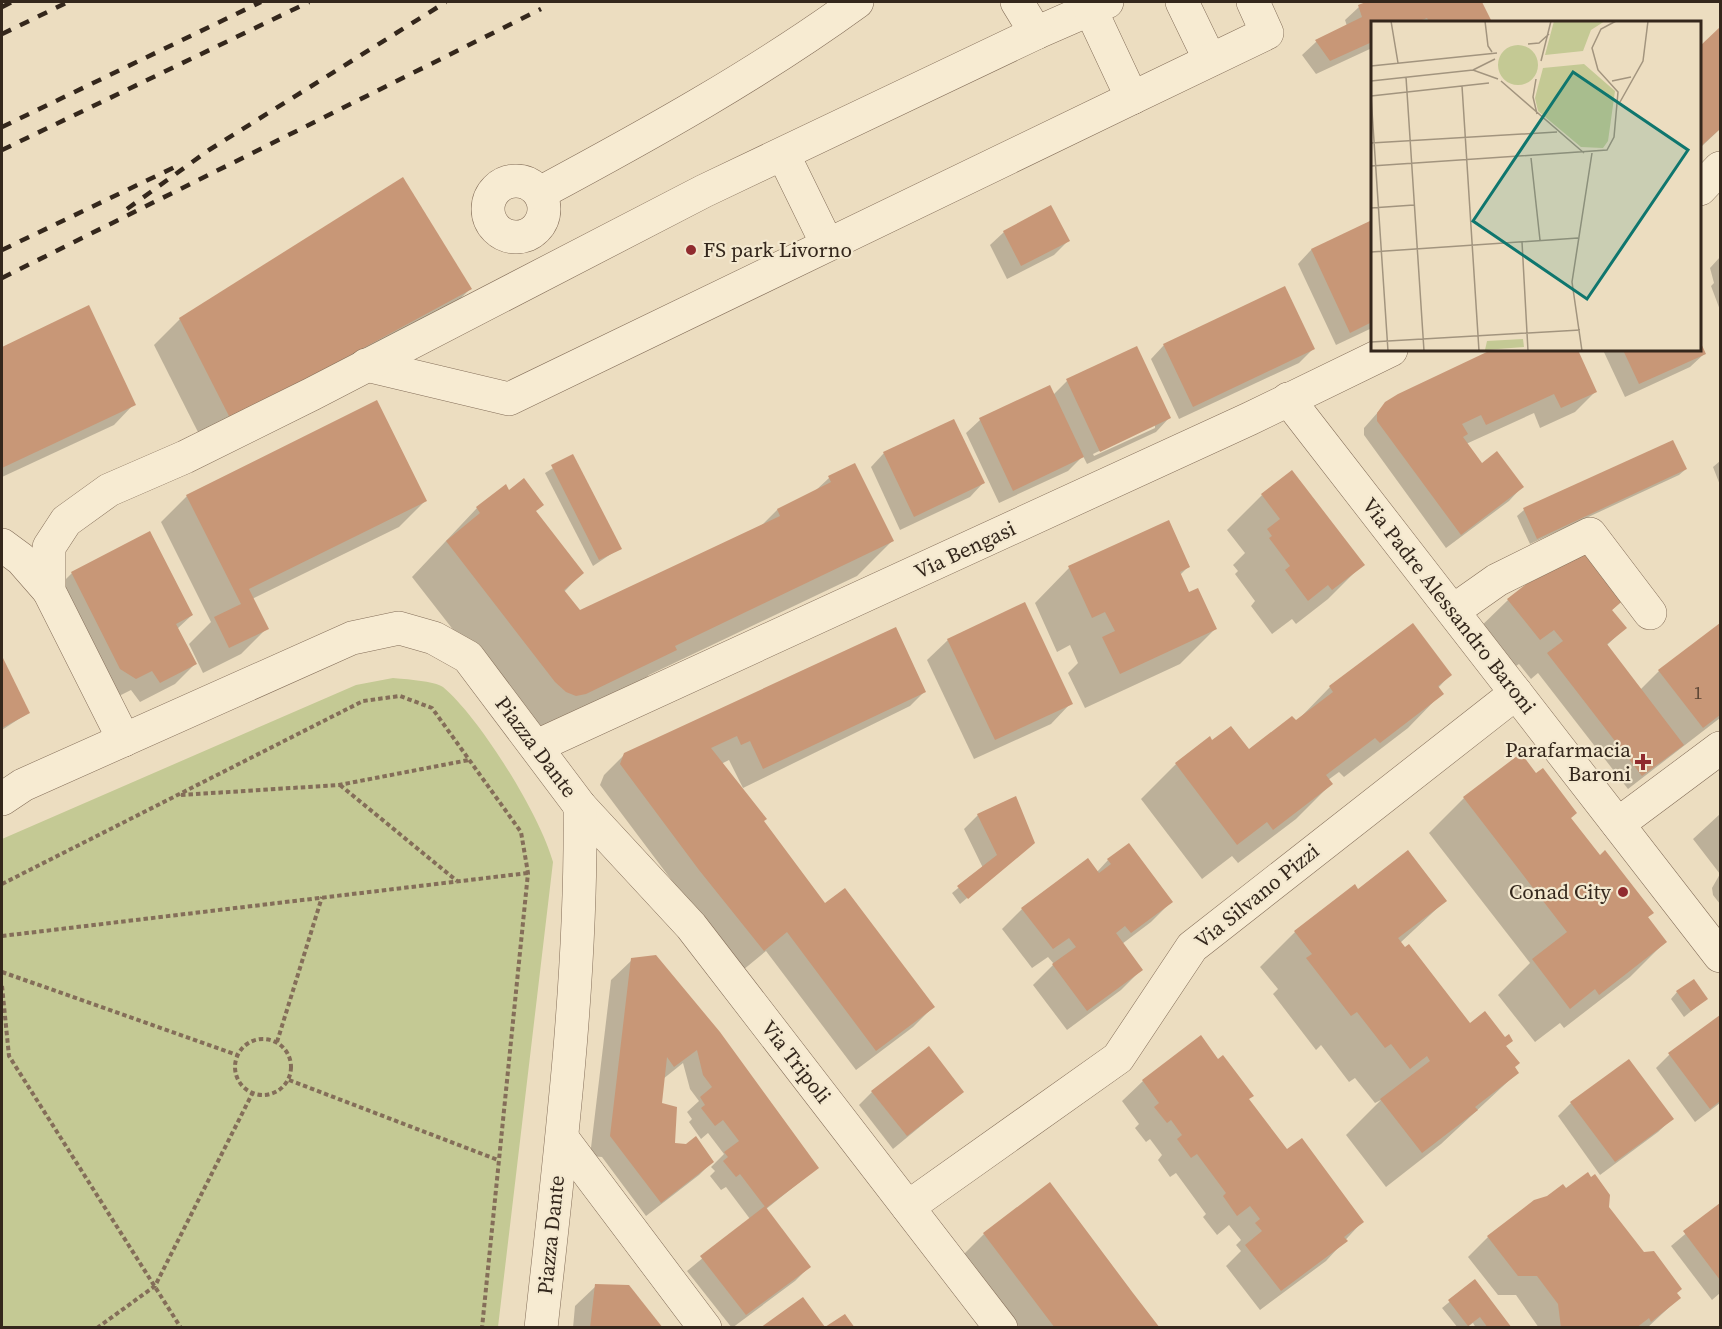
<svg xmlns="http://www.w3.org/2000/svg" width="1722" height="1329" viewBox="0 0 1722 1329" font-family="'Source Serif 4',serif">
	<rect width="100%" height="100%" fill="#ecddc0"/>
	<path fill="#c4c994" d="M393 678C404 679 435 681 443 687 480 718 540 815 553 862L498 1327H2V839L356 685Z"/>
	<g fill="#0003" fill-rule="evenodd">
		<path d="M1369 2H1481L1491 22H1372V48L1316 74 1302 55 1316 42 1347 26 1345 20 1359 7Z"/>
		<path d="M1720 29V129L1700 148V48Z"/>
		<path d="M1372 222V328L1336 345 1298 264 1311 250Z"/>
		<path d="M1004 232 1068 241 1054 255 1007 279 990 245Z"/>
		<path d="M1720 257V310L1711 286 1714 283 1710 268Z"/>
		<path d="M470 289 444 315 204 444 154 345 180 319Z"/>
		<path d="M88 307 134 404 114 425 2 477V349Z"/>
		<path d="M1700 344 1704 354 1690 367 1625 397 1603 350H1700Z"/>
		<path d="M1164 345 1313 349 1299 363 1179 419 1151 359Z"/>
		<path d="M1495 350H1576L1595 392 1575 412 1540 428 1534 413 1466 444 1482 465 1522 487 1509 501 1446 548 1364 435V428L1386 403Z"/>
		<path d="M1067 381 1169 418 1156 432 1087 464 1083 456 1068 471 999 503 966 433 980 420 1049 387 1053 395ZM1155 424V428L1094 456 1093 454Z"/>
		<path d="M884 453 983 483 970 497 900 530 871 467Z"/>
		<path d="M573 456 620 548 593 566 545 473Z"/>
		<path d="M1720 461V485L1713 467Z"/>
		<path d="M855 465 892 541 857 576 649 675 640 684 541 730 521 717 412 577 477 508 509 492 535 512 582 573 564 592 579 612 760 527 777 510 814 492 829 478Z"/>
		<path d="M1686 469 1679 475 1530 544 1517 516 1524 510Z"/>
		<path d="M1262 495 1363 564 1328 599 1296 624 1292 619 1272 634 1251 606 1255 601 1235 574 1238 571 1233 565 1245 553 1227 530Z"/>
		<path d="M187 496 425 501 399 527 252 599 267 628 241 654 203 673 189 644 211 622 161 522Z"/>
		<path d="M1188 567 1180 575 1189 594 1215 629 1180 664 1085 708 1068 673 1078 663 1070 645 1057 652 1035 603 1069 568Z"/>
		<path d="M72 573 192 615 177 629 195 664 175 684 140 702 131 690 115 698 52 593Z"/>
		<path d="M1624 598 1611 611 1625 628 1606 646 1640 690 1659 671 1720 625V718L1628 789 1538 673 1531 679 1519 664 1504 674 1473 634 1508 600Z"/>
		<path d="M948 640 1071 703 1051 724 974 759 927 660Z"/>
		<path d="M2 660 28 713 2 730Z"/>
		<path d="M1450 675 1438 688 1442 693 1408 728 1344 777 1339 772 1328 780 1331 784 1296 819 1238 863 1232 856 1202 879 1141 799 1176 764 1209 738 1212 742 1249 751 1296 722 1330 687Z"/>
		<path d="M924 692 910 706 743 788 729 760 721 764 825 906 933 1007 913 1027 856 1070 766 951 743 970 679 890 600 785 604 775 625 754Z"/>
		<path d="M1520 755 1599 857 1652 913 1647 918 1665 942 1630 977 1564 1028 1560 1023 1535 1042 1498 995 1530 963 1429 833 1464 798Z"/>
		<path d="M1720 814V904L1713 895 1712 888 1720 874 1693 839Z"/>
		<path d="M978 815 1033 842 960 904 952 893 983 868 964 829Z"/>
		<path d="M1108 860 1171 902 1151 922 1122 944 1141 970 1121 990 1067 1030 1033 985 1054 964 1048 957 1032 968 1002 929 1022 909 1097 872Z"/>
		<path d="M1358 891 1445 901 1400 943 1469 1025 1505 1047 1517 1073 1441 1144 1386 1187 1346 1135 1381 1100 1375 1103 1355 1078 1349 1082 1321 1045 1316 1050 1273 994 1278 989 1260 967 1295 932Z"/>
		<path d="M632 960 817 1168 765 1210 809 1267 795 1281 732 1328 687 1271 750 1219 726 1187 721 1190 710 1176 715 1171 711 1167 724 1154 708 1133 701 1139 689 1122 692 1119 687 1112 699 1101 690 1089 683 1063 663 1079 660 1105 674 1143 712 1162 699 1175 646 1216 602 1157 590 1156 611 980Z"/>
		<path d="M1677 992 1706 999 1684 1017 1671 999Z"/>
		<path d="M1720 1017V1103L1695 1122 1656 1068 1669 1055Z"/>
		<path d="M1200 1037 1287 1151 1362 1222 1326 1261 1260 1310 1226 1266 1241 1251 1236 1245 1241 1240 1229 1225 1217 1235 1203 1217 1206 1214 1176 1173 1170 1177 1158 1160 1162 1155 1150 1139 1146 1142 1135 1128 1139 1124 1122 1101 1143 1081Z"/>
		<path d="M872 1092H962L893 1149 859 1105Z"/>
		<path d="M1571 1103 1672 1119 1658 1132 1600 1175 1558 1116Z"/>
		<path d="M1566 1191 1608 1208 1679 1298 1647 1328H1539L1516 1295H1498L1468 1257 1488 1237Z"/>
		<path d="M1720 1205V1293L1712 1300 1671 1246Z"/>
		<path d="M984 1234 1159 1328H1020L964 1254Z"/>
		<path d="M1475 1281 1510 1328H1476L1473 1323 1466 1328H1458L1442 1308Z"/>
		<path d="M596 1286 661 1328H573L575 1306Z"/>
	</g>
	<g fill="#c89777">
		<path d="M1366 2H1482L1492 22H1429L1427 18 1417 22H1372V42L1330 61 1315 40 1362 17 1358 5Z"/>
		<path d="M1720 27V129L1700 147V46Z"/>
		<path d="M403 177 472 289 231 420 179 318Z"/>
		<path d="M1051 205 1070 241 1021 266 1003 231Z"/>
		<path d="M1372 220V322L1350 333 1311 249Z"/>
		<path d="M1285 286 1315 349 1193 407 1163 344Z"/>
		<path d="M89 305 136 405 2 468V347Z"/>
		<path d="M1700 341 1706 354 1639 384 1623 350H1700Z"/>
		<path d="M1137 346 1171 418 1100 452 1066 379Z"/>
		<path d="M1491 350H1578L1597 392 1561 408 1554 394 1486 425 1481 415 1462 424 1468 434 1463 437 1482 463 1497 451 1524 487 1461 535 1377 421V413L1385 402 1398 394Z"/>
		<path d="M1050 385 1084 457 1013 491 979 418Z"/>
		<path d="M377 400 427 501 249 589 269 629 229 648 214 617 241 604 186 495Z"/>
		<path d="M954 419 985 483 914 517 883 452Z"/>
		<path d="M1673 440 1687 469 1537 539 1523 508Z"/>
		<path d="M573 454 622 549 599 560 551 465Z"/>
		<path d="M855 463 894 541 675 646 677 650 586 694 576 696 566 692 555 682 446 541 480 513 476 507 506 484 509 490 524 478 544 505 536 511 584 573 564 590 580 610 780 516 777 509 831 482 828 476Z"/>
		<path d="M1292 470 1365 565 1332 590 1328 585 1308 601 1285 570 1290 566 1269 538 1272 536 1267 529 1280 519 1261 494Z"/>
		<path d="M1169 520 1190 567 1180 572 1189 592 1198 588 1217 629 1120 674 1102 637 1115 631 1105 612 1092 618 1068 566Z"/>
		<path d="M150 531 193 615 176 624 197 664 160 683 152 671 136 679 120 669 71 572Z"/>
		<path d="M1586 547 1626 598 1612 610 1627 628 1607 644 1684 745 1642 776 1547 653 1563 641 1554 630 1540 640 1507 599 1561 557Z"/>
		<path d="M1025 602 1073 704 995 740 947 639Z"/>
		<path d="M1413 623 1452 675 1438 686 1444 694 1380 743 1375 738 1326 775 1333 784 1273 830 1267 822 1237 845 1175 763 1210 736 1212 740 1231 726 1249 749 1292 716 1296 720 1333 692 1329 686Z"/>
		<path d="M1720 623V715L1703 728 1658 670Z"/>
		<path d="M896 627 926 692 763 769 750 741 741 745 737 736 711 748 767 819 764 821 825 903 845 888 935 1007 876 1051 787 932 764 951 699 870 620 764 624 753Z"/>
		<path d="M2 656 30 713 2 728Z"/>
		<path d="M1521 753 1536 773 1543 768 1577 813 1571 818 1600 855 1605 850 1654 913 1648 917 1667 942 1599 995 1595 989 1570 1009 1532 959 1567 932 1463 797Z"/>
		<path d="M1016 796 1035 843 968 899 957 886 997 855 977 814Z"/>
		<path d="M1129 843 1173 902 1131 933 1125 926 1116 933 1143 970 1087 1011 1052 964 1076 947 1069 938 1053 949 1021 908 1088 858 1099 873 1111 864 1107 859Z"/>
		<path d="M1408 850 1447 901 1398 938 1405 947 1409 944 1470 1023 1485 1011 1505 1037 1509 1034 1513 1041 1506 1046 1520 1063 1515 1067 1519 1073 1475 1107 1478 1110 1422 1153 1380 1099 1430 1061 1427 1056 1410 1069 1391 1044 1385 1048 1357 1012 1351 1016 1306 958 1312 954 1294 931 1355 884 1358 889Z"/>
		<path d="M656 955 720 1032 819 1168 766 1208 740 1174 736 1177 723 1161 728 1157 724 1152 739 1141 723 1120 715 1126 701 1108 705 1105 700 1097 712 1087 703 1075 697 1050 674 1067 667 1057 662 1103 677 1107 675 1143 686 1144 696 1136 714 1162 661 1203 610 1136 631 958Z"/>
		<path d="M1694 979 1708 999 1691 1011 1676 991Z"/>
		<path d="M1720 1015V1101L1710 1109 1668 1053Z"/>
		<path d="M1201 1035 1218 1059 1223 1055 1254 1096 1249 1099 1287 1149 1302 1138 1364 1222 1344 1237 1348 1241 1281 1291 1245 1245 1262 1231 1255 1223 1260 1219 1250 1206 1237 1216 1223 1196 1226 1193 1197 1154 1191 1158 1177 1139 1182 1135 1171 1120 1167 1123 1154 1107 1159 1103 1142 1080Z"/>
		<path d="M929 1046 964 1092 907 1136 871 1091Z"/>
		<path d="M1629 1059 1674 1119 1615 1162 1570 1102Z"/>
		<path d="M1588 1172 1591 1177 1595 1174 1610 1195 1609 1207 1644 1252 1654 1251 1682 1289 1677 1293 1681 1298 1651 1322 1649 1318 1636 1328H1561L1558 1304 1537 1276H1518L1487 1236 1534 1200 1547 1196 1563 1184 1566 1188Z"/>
		<path d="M1050 1182 1133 1293 1160 1328H1055L983 1233Z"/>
		<path d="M1720 1203V1280L1683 1231Z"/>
		<path d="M765 1206 811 1267 746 1315 700 1256Z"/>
		<path d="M1475 1279 1512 1328H1488L1480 1317 1468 1326 1448 1300Z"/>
		<path d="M595 1284 629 1285 663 1328H590Z"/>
		<path d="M803 1297 825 1327 845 1314 855 1328H760Z"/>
	</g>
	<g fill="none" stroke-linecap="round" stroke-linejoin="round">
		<g stroke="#846e59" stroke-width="34">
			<g id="minor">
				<path d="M1182 2 1210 60"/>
				<path d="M1036 33 1107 2"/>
				<path d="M1132 98 1267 33 1253 2"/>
				<path d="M784 156 827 244"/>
				<circle cx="516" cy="209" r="28"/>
				<path d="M1700 189 1720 168"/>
				<path d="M540 193C648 135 758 74 857 2"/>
				<path d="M366 365 509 399 1132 98 1087 2"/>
				<path d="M1288 399 1720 956"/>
				<path d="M2 545 21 559 49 591"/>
				<path d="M1453 611 1497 580 1590 534 1650 613"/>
				<path d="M124 740 49 591V547L66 521 109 490 185 457 312 394 704 191 1036 33 1017 2"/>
				<path d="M537 746 1249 419 1391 350"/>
				<path d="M2 799 23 785 352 638 399 628 434 638 468 657 580 806 691 926 1001 1328"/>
				<path d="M1618 824 1720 748"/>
				<path d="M562 1138 705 1328"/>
				<path d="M908 1207 1118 1058 1192 947 1516 693"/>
				<path d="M541 1328C560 1154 582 980 580 806"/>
			</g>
		</g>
		<g stroke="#846e59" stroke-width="4" stroke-dasharray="4.5 3" stroke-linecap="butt">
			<path d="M340 785 457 881"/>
			<path d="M181 795 339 785 469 760"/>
			<path d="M2 884 363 701 400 696 432 708 521 832 528 873 482 1328"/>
			<path d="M2 936 528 873"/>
			<path d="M2 972 237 1055"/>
			<path d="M2 986 9 1056 181 1328"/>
			<circle cx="263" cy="1067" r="28"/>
			<path d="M277 1042 322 897"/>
			<path d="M289 1080 498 1160"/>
			<path d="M97 1328 155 1286 252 1094"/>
		</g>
		<use href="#minor" stroke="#f7ebd2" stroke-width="33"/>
		<g stroke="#34271c" stroke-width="4.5" stroke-dasharray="10 10" stroke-linecap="butt">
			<path d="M2 7 12 2"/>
			<path d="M2 34 68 2"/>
			<path d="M2 127 261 2"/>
			<path d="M2 150 309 2"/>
			<path d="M127 209 209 150 446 2"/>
			<path d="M2 250 177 166"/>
			<path d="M2 278 541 9"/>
		</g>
	</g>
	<g fill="#902b2e" stroke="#f3e8cf" stroke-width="2">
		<circle cx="691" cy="250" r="6"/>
		<path d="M1640 753h6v6h6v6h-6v6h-6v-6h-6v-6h6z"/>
		<circle cx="1623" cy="892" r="6"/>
	</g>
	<g text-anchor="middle" stroke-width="4.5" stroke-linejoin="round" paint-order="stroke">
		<g font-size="18" fill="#594333">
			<text x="1698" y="699">1</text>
		</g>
		<g font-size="21" fill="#34271c" stroke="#f3e8cf" text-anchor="end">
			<text x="703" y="257" text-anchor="start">FS park Livorno</text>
			<text x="1631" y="757">Parafarmacia<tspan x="1631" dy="24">Baroni</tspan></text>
			<text x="1611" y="899">Conad City</text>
		</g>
		<g font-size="21" fill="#34271c" stroke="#f3e8cf">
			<text transform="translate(965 550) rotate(-25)" y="7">Via Bengasi</text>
			<text transform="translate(1449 606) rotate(52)" y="7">Via Padre Alessandro Baroni</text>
			<text transform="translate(536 747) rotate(53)" y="7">Piazza Dante</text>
			<text transform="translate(1257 896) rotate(-39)" y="7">Via Silvano Pizzi</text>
			<text transform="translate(796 1062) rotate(52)" y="7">Via Tripoli</text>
			<text transform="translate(551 1235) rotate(-84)" y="7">Piazza Dante</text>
		</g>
	</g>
	<g transform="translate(1371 21)">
		<rect width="330" height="330" fill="#ecddc0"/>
		<path d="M183 0H234L220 9 212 30 174 34ZM127 44a20 20 0 1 1 40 0a20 20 0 1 1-40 0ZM213 43 244 70 237 120 232 127 210 126 167 90 164 77 172 47ZM152 318 153 326 114 329 116 320Z" fill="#c4c994"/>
		<path fill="none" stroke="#a2947e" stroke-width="1.5" d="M20 0 27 42M114 0 117 25 121 31M157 23 168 22 178 13M170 40 180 0M0 45 126 32M102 49 124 38M35 56 53 330M165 58 162 76 166 93M0 60 102 49 127 58M130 60 213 132M241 60 260 56M91 65 108 330M0 75 17 330M0 75 118 62M249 81 272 40 277 0M0 122 186 111M160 137 169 219M0 145 236 129 243 116 247 71 227 49 221 27 230 8 245 0M0 187 43 184M151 221 157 330M0 231 207 217M0 321 209 309M211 330 201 261 221 132"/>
		<path fill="#0f766e" fill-opacity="0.15" stroke="#0f766e" stroke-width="3" d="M202 51 317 129 216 278 102 200Z"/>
		<rect width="330" height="330" fill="none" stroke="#34271c" stroke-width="3"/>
	</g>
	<rect width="1722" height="1329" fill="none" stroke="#34271c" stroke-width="6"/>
</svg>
